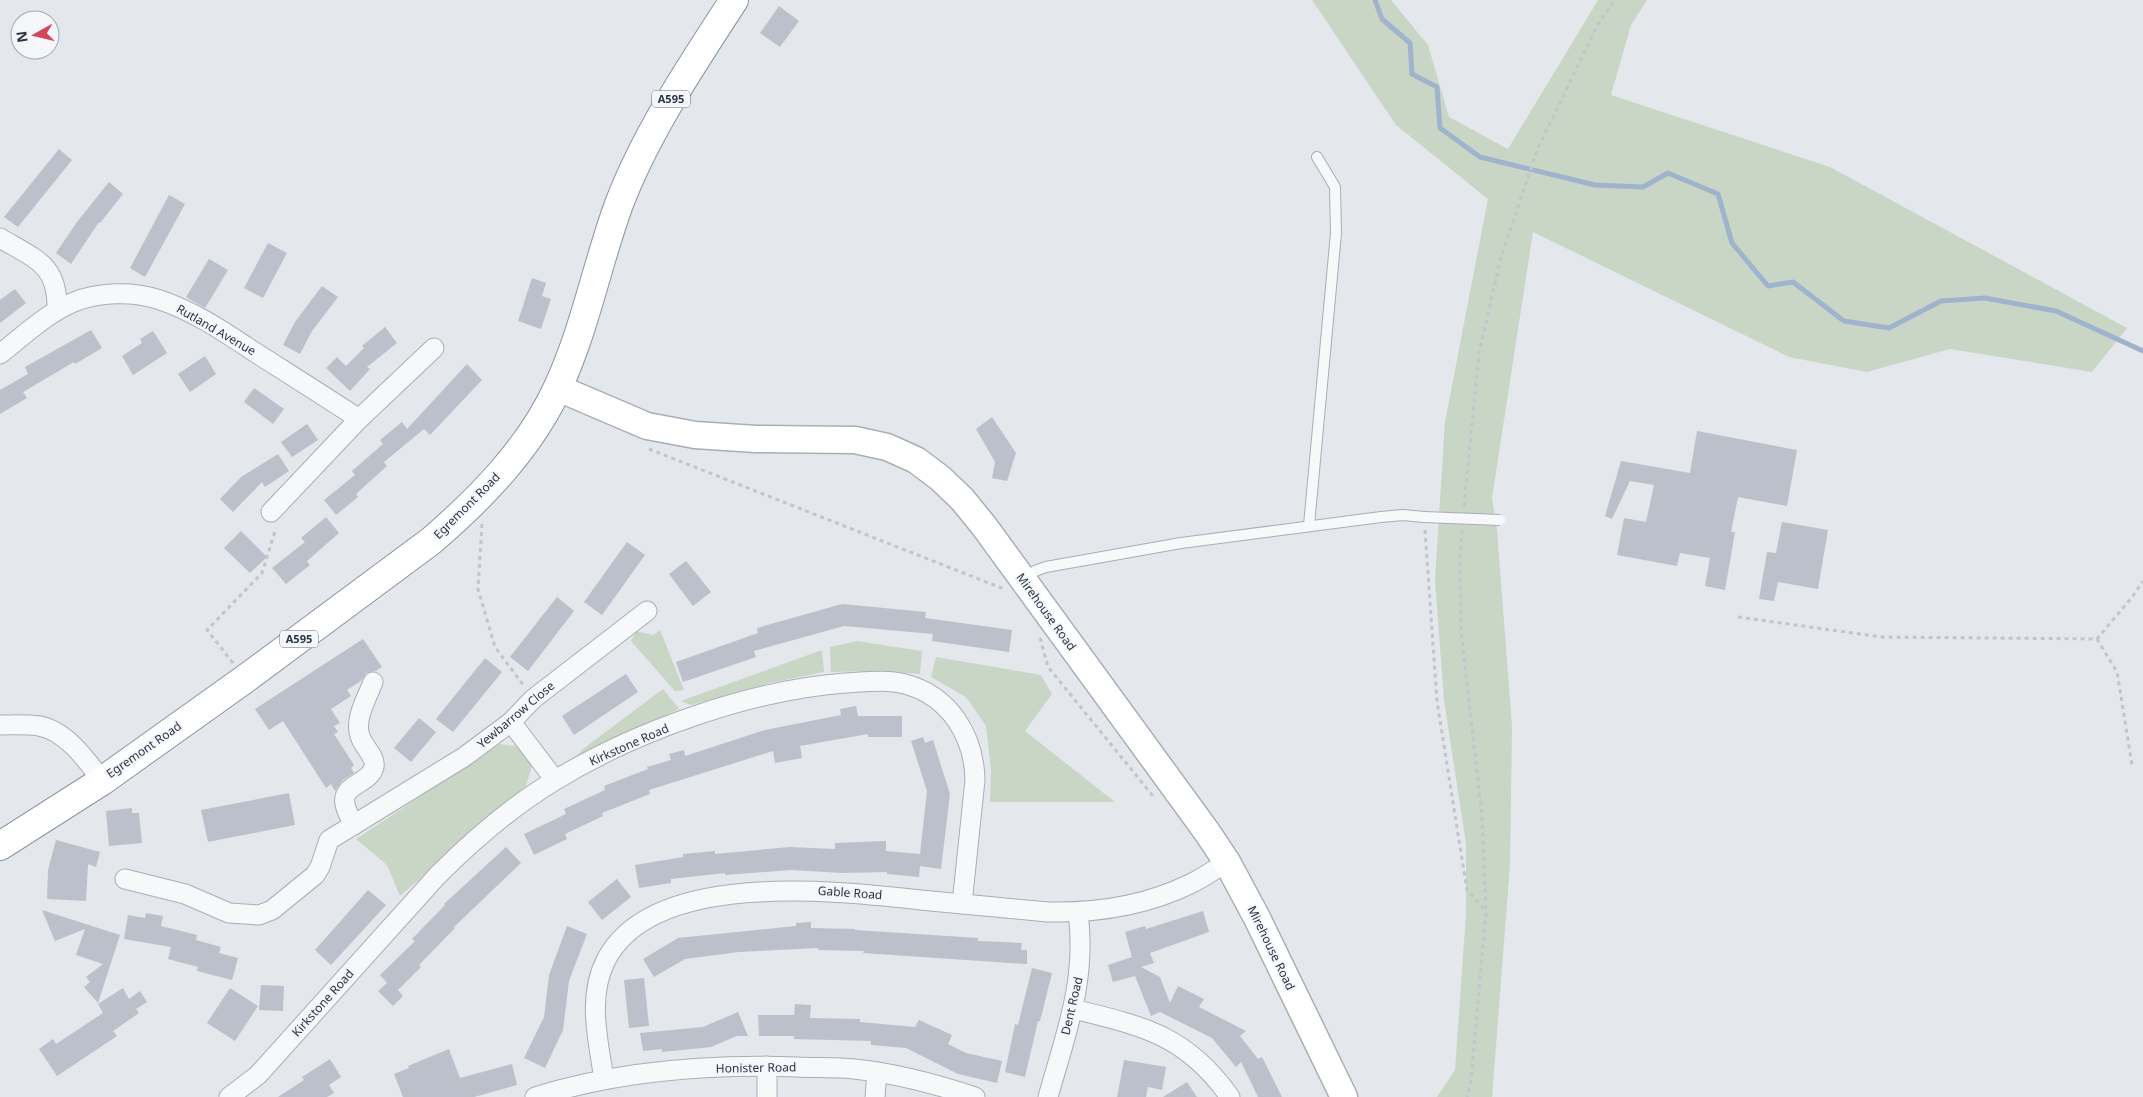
<svg xmlns="http://www.w3.org/2000/svg" width="2143" height="1097" viewBox="0 0 2143 1097" font-family="'Noto Sans',sans-serif">
	<rect width="100%" height="100%" fill="#e4e7ec"/>
	<g fill="#c9d6c5">
		<path d="M1312 0H1391L1428 45 1449 117 1508 149 1598 0H1647L1631 25 1611 95 1830 167 2127 328 2092 372 1950 349 1867 372 1789 357 1533 232 1492 498 1497 530 1512 725 1510 865 1492 1097H1437L1455 1070 1466 914V844L1444 700 1435 580 1445 422 1488 199 1396 125Z"/>
		<path d="M660 630 684 690 675 691 631 641 636 631 653 635Z"/>
		<path d="M857 641 922 651 920 674 877 671 831 672 830 647Z"/>
		<path d="M822 650 824 672 770 683 691 705 681 701Z"/>
		<path d="M936 657 1041 675 1052 694 1025 731 1115 802H990L991 769 986 726 966 697 931 677Z"/>
		<path d="M663 689 679 709 576 757 583 749Z"/>
		<path d="M499 744 522 747 533 762 526 786 400 896 387 865 356 839Z"/>
	</g>
	<g fill="none" stroke-linecap="round" stroke-linejoin="round">
		<path stroke="#9fb4cc" stroke-width="5" d="M1375 0 1382 19 1410 43 1412 74 1437 87 1440 128 1480 157 1595 185 1643 187 1668 173 1718 194 1732 243 1768 286 1793 282 1844 321 1889 328 1941 301 1985 298 2056 311 2143 351"/>
	</g>
	<g fill="#bbc0ca">
		<path d="M779 6 799 21 780 47 760 33Z"/>
		<path d="M59 149 72 160 18 227 4 217Z"/>
		<path d="M109 182 123 194 100 223 99 222 71 264 56 253 77 222Z"/>
		<path d="M169 195 185 204 145 277 130 268Z"/>
		<path d="M268 243 287 253 263 298 244 288Z"/>
		<path d="M209 259 228 270 205 308 186 297Z"/>
		<path d="M532 278 546 283 542 296 551 299 541 329 518 321Z"/>
		<path d="M322 286 338 297 312 331 300 354 283 345 295 322Z"/>
		<path d="M15 289 26 303 0 323V300Z"/>
		<path d="M385 327 397 343 367 367 370 369 350 391 326 368 337 357 346 366 364 348 362 346Z"/>
		<path d="M91 330 102 348 75 364 74 362 23 392 27 398 0 414V390L28 374 25 367Z"/>
		<path d="M153 331 167 353 133 375 122 356 142 343 140 339Z"/>
		<path d="M205 356 216 374 190 392 178 374Z"/>
		<path d="M467 364 482 380 430 435 424 429 384 462 387 466 356 494 358 497 336 515 324 500 355 475 352 471 383 444 380 440 402 422 407 429Z"/>
		<path d="M254 388 284 409 273 424 244 402Z"/>
		<path d="M992 417 1016 453 1007 481 992 478 995 462 976 429Z"/>
		<path d="M307 424 318 440 292 457 281 442Z"/>
		<path d="M1697 431 1797 450 1787 506 1738 497 1731 532H1735L1725 590 1705 586 1710 558 1680 553 1677 566 1617 555 1624 518 1646 522 1654 485 1630 481 1612 519 1605 516 1621 461 1690 473Z"/>
		<path d="M278 454 289 471 265 487 262 482 233 512 220 499 241 477Z"/>
		<path d="M326 517 339 533 307 561 310 565 286 584 272 568 305 542 301 538Z"/>
		<path d="M1782 522 1828 530 1818 589 1778 582 1774 601 1759 599 1767 552 1776 553Z"/>
		<path d="M241 531 267 557 250 573 224 548Z"/>
		<path d="M627 542 645 555 602 615 584 602Z"/>
		<path d="M686 561 711 592 693 606 669 574Z"/>
		<path d="M557 597 574 611 528 671 510 657Z"/>
		<path d="M842 604 926 612 925 618 1012 630 1009 652 932 641 933 634 844 626 754 651 756 657 683 682 676 662 758 633 757 628Z"/>
		<path d="M363 639 382 667 376 671 366 673 361 681 347 690 351 696 331 709 340 723 334 726 338 732 334 734 354 765 351 768 354 773 343 780 335 791 331 784 326 788 283 721 269 730 255 709Z"/>
		<path d="M485 658 502 672 453 732 436 719Z"/>
		<path d="M626 674 638 692 574 735 562 716Z"/>
		<path d="M856 706 858 716H902V737H868V734L800 746 802 758 775 763 773 751 649 790 650 794 602 813 603 816 565 834 567 839 534 855 524 834 566 814 564 809 605 790 604 786 648 769 647 767 671 760 669 754 684 750 685 756 765 730 841 715 840 709Z"/>
		<path d="M419 718 436 732 411 762 394 748Z"/>
		<path d="M923 737 925 743 933 740 950 794 941 869 920 866 919 877 887 874V872L843 873 791 870 725 875V873L671 879V883L639 888 635 865 683 857V854L715 851V854L790 847 835 849V843L886 841V851L920 854 927 791 911 741Z"/>
		<path d="M289 793 295 825 208 842 201 810Z"/>
		<path d="M132 808V813H139L142 843 109 846 106 811Z"/>
		<path d="M56 840 100 852 96 867 88 864 86 901 47 899 48 870Z"/>
		<path d="M506 847 521 863 454 927 455 928 419 965 421 967 398 990 403 996 393 1006 378 991 387 983 380 975 415 941 412 939 445 905 444 904Z"/>
		<path d="M617 879 631 897 602 920 588 902Z"/>
		<path d="M368 890 386 905 331 965 315 950Z"/>
		<path d="M42 910 120 935 98 1003 84 987 90 982 86 977 103 964 76 955 85 929 55 941Z"/>
		<path d="M1203 911 1209 932 1150 953 1154 963 1141 967 1160 977 1170 1003 1178 986 1204 999 1199 1007 1246 1031 1240 1036 1258 1059 1262 1057 1282 1097H1258L1241 1062 1236 1067 1212 1038 1160 1012 1151 1016 1135 976 1113 982 1108 965 1132 957 1125 932 1145 926 1146 929Z"/>
		<path d="M146 913 163 916 161 926 197 935 196 940 221 947 219 953 238 958 232 980 197 971 198 967 168 959 171 947 124 939 128 915 145 918Z"/>
		<path d="M811 922V928L855 929V930L978 938V941L1022 943 1021 950H1027V964L863 953 864 951 818 950V948L739 952 685 959 654 977 643 959 678 938 796 926V923Z"/>
		<path d="M567 926 587 934 569 981 563 1030 545 1068 524 1058 544 1017 549 975Z"/>
		<path d="M1032 968 1052 973 1040 1021H1038L1025 1077 1005 1072 1015 1024 1018 1025Z"/>
		<path d="M644 978 649 1026 629 1028 624 980Z"/>
		<path d="M261 985 284 986 283 1011 259 1010Z"/>
		<path d="M123 988 129 999 140 991 147 1002 136 1009 139 1013 113 1031 117 1036 57 1076 39 1049 53 1039 56 1044 103 1013 98 1004Z"/>
		<path d="M230 988 258 1006 235 1041 207 1023Z"/>
		<path d="M795 1004 811 1005 810 1018 860 1019V1022L915 1027 919 1020 952 1035 948 1044 966 1053 1002 1061 997 1083 958 1074 906 1048 871 1045V1041L794 1039V1036H759L758 1015H794Z"/>
		<path d="M738 1012 748 1036H737L711 1047 662 1052V1049L643 1051 640 1033 703 1027Z"/>
		<path d="M449 1049 460 1078 512 1064 517 1085 474 1097H403L394 1074 409 1068 408 1066Z"/>
		<path d="M330 1059 341 1077 329 1085 334 1093 327 1097H278L304 1080 302 1077Z"/>
		<path d="M1124 1060 1166 1067 1162 1090 1148 1087 1146 1097H1117Z"/>
		<path d="M1187 1082 1197 1097H1163Z"/>
	</g>
	<g fill="none" stroke-linecap="round" stroke-linejoin="round">
		<g stroke="#a9aeb7" stroke-width="12">
			<g id="lane">
				<path d="M1309 525 1336 233 1335 187 1317 157"/>
				<path d="M1023 581 1035 571 1046 567 1181 543 1381 517 1403 515 1424 517"/>
			</g>
		</g>
		<g stroke="#a9aeb7" stroke-width="21">
			<g id="street">
				<path d="M0 238C35 259 58 264 57 309"/>
				<path d="M0 354C23 336 47 313 74 302 98 292 132 291 157 299 192 310 223 331 253 351 289 374 324 396 359 419"/>
				<path d="M271 512 359 419 434 348"/>
				<path d="M511 722 555 780"/>
				<path d="M0 725C13 725 26 724 39 726 65 730 87 760 102 781"/>
				<path d="M354 825C351 819 346 811 345 804 341 784 370 784 374 767 376 756 363 747 360 736 354 719 367 698 373 682"/>
				<path d="M125 879 185 894 229 913 259 915 272 910 315 875 320 867 329 840 464 757 511 722 533 699 647 611"/>
				<path d="M1073 1009C1143 1026 1186 1035 1230 1097"/>
				<path d="M767 1066V1097"/>
				<path d="M604 1079C598 1040 587 997 606 960 654 867 845 892 931 901 970 905 1009 908 1048 912 1096 913 1147 905 1190 884 1203 878 1215 869 1227 862"/>
				<path d="M229 1097 258 1075 437 876C473 840 511 807 554 781 635 731 751 690 845 683 865 682 886 679 905 684 950 696 974 736 975 780L962 904"/>
				<path d="M535 1097C619 1071 709 1064 797 1067 816 1068 835 1067 854 1069 895 1073 936 1084 975 1097"/>
				<path d="M875 1097 877 1072"/>
				<path d="M1048 1097C1066 1033 1087 980 1078 912"/>
			</g>
		</g>
		<g stroke="#a9aeb7" stroke-width="29">
			<path id="secondary" d="M558 388 647 426 695 435 756 439 855 440 887 447 916 460 940 478 962 499 984 526 1207 832 1227 862 1257 918 1344 1097"/>
		</g>
		<g stroke="#8b94a3" stroke-width="30">
			<path id="highway" d="M0 846 102 781 245 679 431 541C481 498 530 448 558 387 585 329 597 264 619 204 647 131 692 65 734 0"/>
		</g>
		<g stroke="#c2c5cb" stroke-width="3" stroke-dasharray="4 4" stroke-linecap="butt">
			<path d="M649 449 1004 589"/>
			<path d="M1464 506 1479 353 1501 257 1538 148 1598 24 1615 0"/>
			<path d="M482 524 478 589 495 647 524 686"/>
			<path d="M1425 530 1437 701 1454 809 1467 890 1486 911"/>
			<path d="M1462 530 1460 559 1461 630 1482 816 1486 912 1471 1080 1467 1097"/>
			<path d="M1738 617 1882 637 2097 639 2133 596 2143 581"/>
			<path d="M1040 638 1048 667 1153 796"/>
			<path d="M2097 639 2117 672 2132 765"/>
			<path d="M233 663 207 630 262 573 276 528"/>
		</g>
		<use href="#lane" stroke="#f7f8fa" stroke-width="10"/>
		<use href="#street" stroke="#f7f8fa" stroke-width="19"/>
		<use href="#secondary" stroke="#fff" stroke-width="26"/>
		<use href="#highway" stroke="#fff" stroke-width="28"/>
		<g stroke="#a9aeb7" stroke-width="12" stroke-linecap="butt">
			<path id="lane-bridge" d="M1424 517 1500 520"/>
		</g>
		<use href="#lane-bridge" stroke="#f7f8fa" stroke-width="10"/>
	</g>
	<g text-anchor="middle" stroke-width="4" stroke-linejoin="round" paint-order="stroke">
		<g fill="#f4f6f9" stroke="#676e7b" stroke-width="1">
			<rect x="652" y="90.5" width="38" height="17" rx="4"/>
			<rect x="280" y="630.5" width="38" height="17" rx="4"/>
		</g>
		<g font-size="11" font-weight="bold" fill="#2b3445">
			<text x="671" y="103">A595</text>
			<text x="299" y="643">A595</text>
		</g>
		<g font-size="12" fill="#2b3445" stroke="#f4f6f9">
			<text transform="translate(216 330) rotate(30)" y="4">Rutland Avenue</text>
			<text transform="translate(467 506) rotate(-45)" y="4">Egremont Road</text>
			<text transform="translate(1046 612) rotate(54)" y="4">Mirehouse Road</text>
			<text transform="translate(516 715) rotate(-40)" y="4">Yewbarrow Close</text>
			<text transform="translate(629 745) rotate(-24)" y="4">Kirkstone Road</text>
			<text transform="translate(144 750) rotate(-35)" y="4">Egremont Road</text>
			<text transform="translate(850 893) rotate(4)" y="4">Gable Road</text>
			<text transform="translate(1271 948) rotate(64)" y="4">Mirehouse Road</text>
			<text transform="translate(323 1003) rotate(-48)" y="4">Kirkstone Road</text>
			<text transform="translate(1072 1006) rotate(-77)" y="4">Dent Road</text>
			<text transform="translate(756 1068) rotate(-1)" y="4">Honister Road</text>
		</g>
	</g>
	<g transform="translate(35 35) rotate(262)"><circle r="24" fill="#f4f6f9" stroke="#a4a8b1"/>
	<path d="M0-4L9 19L0 12L-9 19Z" fill="#d1495b"/>
	<text y="-8" font-size="14" font-weight="bold" text-anchor="middle" fill="#2b3445">N</text>
	</g>
</svg>
